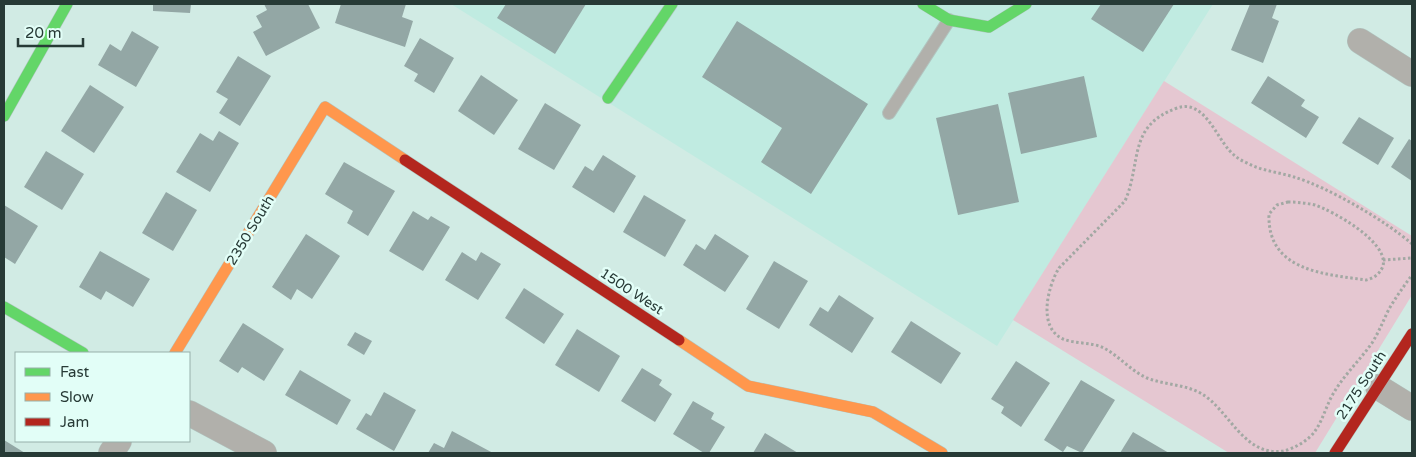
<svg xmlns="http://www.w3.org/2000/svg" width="1416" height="457" viewBox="0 0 1416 457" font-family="'Varela Round',sans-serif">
	<rect width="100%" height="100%" fill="#d1ebe4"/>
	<path fill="#c0ebe1" d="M451 4H1213L997 346Z"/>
	<path fill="#e5c7d1" d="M1164 81 1412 236V295L1315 453H1229L1013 320Z"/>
	<g fill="#93a7a5">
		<path d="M153 4H191L190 13 153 11Z"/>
		<path d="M264 4H308L320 28 266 56 253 32 262 27 256 16 267 10Z"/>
		<path d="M341 4H406L402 17 413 21 405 47 335 23Z"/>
		<path d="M506 4H586L555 54 497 18Z"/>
		<path d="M1101 4H1174L1143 52 1091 19Z"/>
		<path d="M1250 4H1277L1272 18 1279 21 1263 63 1231 50Z"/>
		<path d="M737 21 868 104 811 194 761 162 782 128 702 77Z"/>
		<path d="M132 31 159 47 136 87 98 65 110 44 121 51Z"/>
		<path d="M420 38 454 58 434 93 414 81 418 74 404 66Z"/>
		<path d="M238 56 271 76 240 126 219 113 228 99 216 92Z"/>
		<path d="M481 75 518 100 494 135 458 111Z"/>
		<path d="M1084 76 1097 137 1021 154 1008 93Z"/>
		<path d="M1268 76 1305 100 1301 106 1319 117 1306 138 1251 103Z"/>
		<path d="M90 85 124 107 94 153 61 131Z"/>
		<path d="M545 103 581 125 554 170 518 149Z"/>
		<path d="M998 104 1019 202 958 215 936 118Z"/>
		<path d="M1359 117 1394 138 1378 165 1342 143Z"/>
		<path d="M219 131 239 143 210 192 176 172 200 133 213 141Z"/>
		<path d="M1409 139 1412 141V181L1391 167Z"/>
		<path d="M46 151 84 174 62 210 24 187Z"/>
		<path d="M603 155 636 176 614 213 572 187 585 166 593 171Z"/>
		<path d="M344 162 395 191 368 236 347 223 353 211 325 194Z"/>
		<path d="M166 192 197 210 173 251 142 233Z"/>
		<path d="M644 195 686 220 665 257 623 232Z"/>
		<path d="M4 205 38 226 15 264 4 257Z"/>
		<path d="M413 211 428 220 431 216 450 227 423 271 389 251Z"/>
		<path d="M306 234 340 256 312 299 297 289 291 300 272 287Z"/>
		<path d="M715 234 749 256 725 292 683 265 696 244 705 250Z"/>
		<path d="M100 251 150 279 133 307 106 291 101 300 79 287Z"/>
		<path d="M462 252 476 261 481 252 501 264 478 300 445 280Z"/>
		<path d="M774 261 808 281 779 329 746 309Z"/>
		<path d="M524 288 564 314 544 344 505 318Z"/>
		<path d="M839 295 874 318 852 353 809 325 820 307 828 312Z"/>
		<path d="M911 321 961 353 941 384 891 352Z"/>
		<path d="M243 323 284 349 264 381 242 367 238 373 219 361Z"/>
		<path d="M577 329 620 356 599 392 555 365Z"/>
		<path d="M355 332 372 341 364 355 347 345Z"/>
		<path d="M1016 361 1050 383 1021 427 1001 413 1004 407 991 399Z"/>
		<path d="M642 368 662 380 659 385 672 394 655 422 621 401Z"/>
		<path d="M300 370 351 400 337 425 285 395Z"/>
		<path d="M1081 380 1115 400 1082 453 1067 446 1063 452 1044 440Z"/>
		<path d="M384 392 416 410 394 451 356 429 366 413 371 416Z"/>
		<path d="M693 401 714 413 711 419 725 427 709 453H704L673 434Z"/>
		<path d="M452 431 493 453H428L434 443 444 448Z"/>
		<path d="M1133 432 1169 453H1120Z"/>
		<path d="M765 433 798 453H753Z"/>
		<path d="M4 440 25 453H4Z"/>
	</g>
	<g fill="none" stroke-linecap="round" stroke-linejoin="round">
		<g stroke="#b1c5c0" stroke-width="14">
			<path id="lane" d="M889 113 949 20"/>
		</g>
		<g stroke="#b1c5c0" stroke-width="26">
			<g id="street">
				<path d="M1360 41 1412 74"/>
				<path d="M1378 387 1412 408"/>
				<path d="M189 413 264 453"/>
				<path d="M111 453 119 441"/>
			</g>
		</g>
		<g stroke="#b1c5c0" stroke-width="12">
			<g id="fast">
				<path d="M923 4 949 20 989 27 1026 4"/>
				<path d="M608 98 672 4"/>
				<path d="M4 116 67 4"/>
				<path d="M4 307 83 353"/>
			</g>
		</g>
		<g stroke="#b1c5c0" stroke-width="12">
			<g id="slow">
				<path d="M679 340 748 386 873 412 942 453"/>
				<path d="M175 353 325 107 405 160"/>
			</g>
		</g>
		<g stroke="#b1c5c0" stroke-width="12">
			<g id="jam">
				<path d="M405 160 679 340"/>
				<path d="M1335 453 1412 334"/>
			</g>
		</g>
		<g stroke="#a2a8a3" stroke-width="3" stroke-dasharray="2.5 2.5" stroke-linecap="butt">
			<path d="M1288 202C1297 202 1306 203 1315 205 1333 211 1389 242 1383 266 1380 274 1374 278 1366 280 1324 274 1267 271 1269 214L1277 205Z"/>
			<path d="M1412 244C1386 221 1328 187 1294 177 1278 172 1262 171 1247 163 1240 160 1234 156 1229 150 1215 134 1203 99 1177 108 1127 126 1142 162 1125 201L1059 268C1048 286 1037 327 1063 339 1075 344 1092 342 1104 348 1119 356 1131 371 1147 378 1165 385 1185 384 1202 394 1229 410 1244 457 1283 451 1294 449 1309 440 1315 431 1323 420 1326 406 1333 394 1344 375 1360 360 1372 343 1379 332 1383 321 1389 309 1396 297 1404 286 1412 275"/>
			<path d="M1383 260 1412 258"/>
		</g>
		<use href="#lane" stroke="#b1b0ab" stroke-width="12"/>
		<use href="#street" stroke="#b1b0ab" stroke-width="25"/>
		<use href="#fast" stroke="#63d668" stroke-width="11"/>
		<use href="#slow" stroke="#ff974d" stroke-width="11"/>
		<use href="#jam" stroke="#b3261e" stroke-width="11"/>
	</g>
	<g text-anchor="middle" stroke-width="5" stroke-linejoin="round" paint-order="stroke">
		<g font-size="14" fill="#273a36" stroke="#e2fef7">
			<text transform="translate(250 230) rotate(-59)" y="5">2350 South</text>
			<text transform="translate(632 291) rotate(33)" y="5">1500 West</text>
			<text transform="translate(1361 385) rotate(-57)" y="5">2175 South</text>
		</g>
	</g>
	<rect width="1416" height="457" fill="none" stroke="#273a36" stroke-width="10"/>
	<rect x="15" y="352" width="175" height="90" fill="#e2fef7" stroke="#97b0aa"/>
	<rect x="25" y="368" width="25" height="8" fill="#63d668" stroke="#97b0aa"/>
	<text x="60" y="377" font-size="15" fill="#273a36">Fast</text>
	<rect x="25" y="393" width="25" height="8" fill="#ff974d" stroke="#97b0aa"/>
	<text x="60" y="402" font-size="15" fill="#273a36">Slow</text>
	<rect x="25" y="418" width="25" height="8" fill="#b3261e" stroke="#97b0aa"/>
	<text x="60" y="427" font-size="15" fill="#273a36">Jam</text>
	<path d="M18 38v8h65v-8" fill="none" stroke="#273a36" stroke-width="2.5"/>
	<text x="25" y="38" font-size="15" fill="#273a36" stroke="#e2fef7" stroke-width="4" paint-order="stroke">20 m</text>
</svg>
